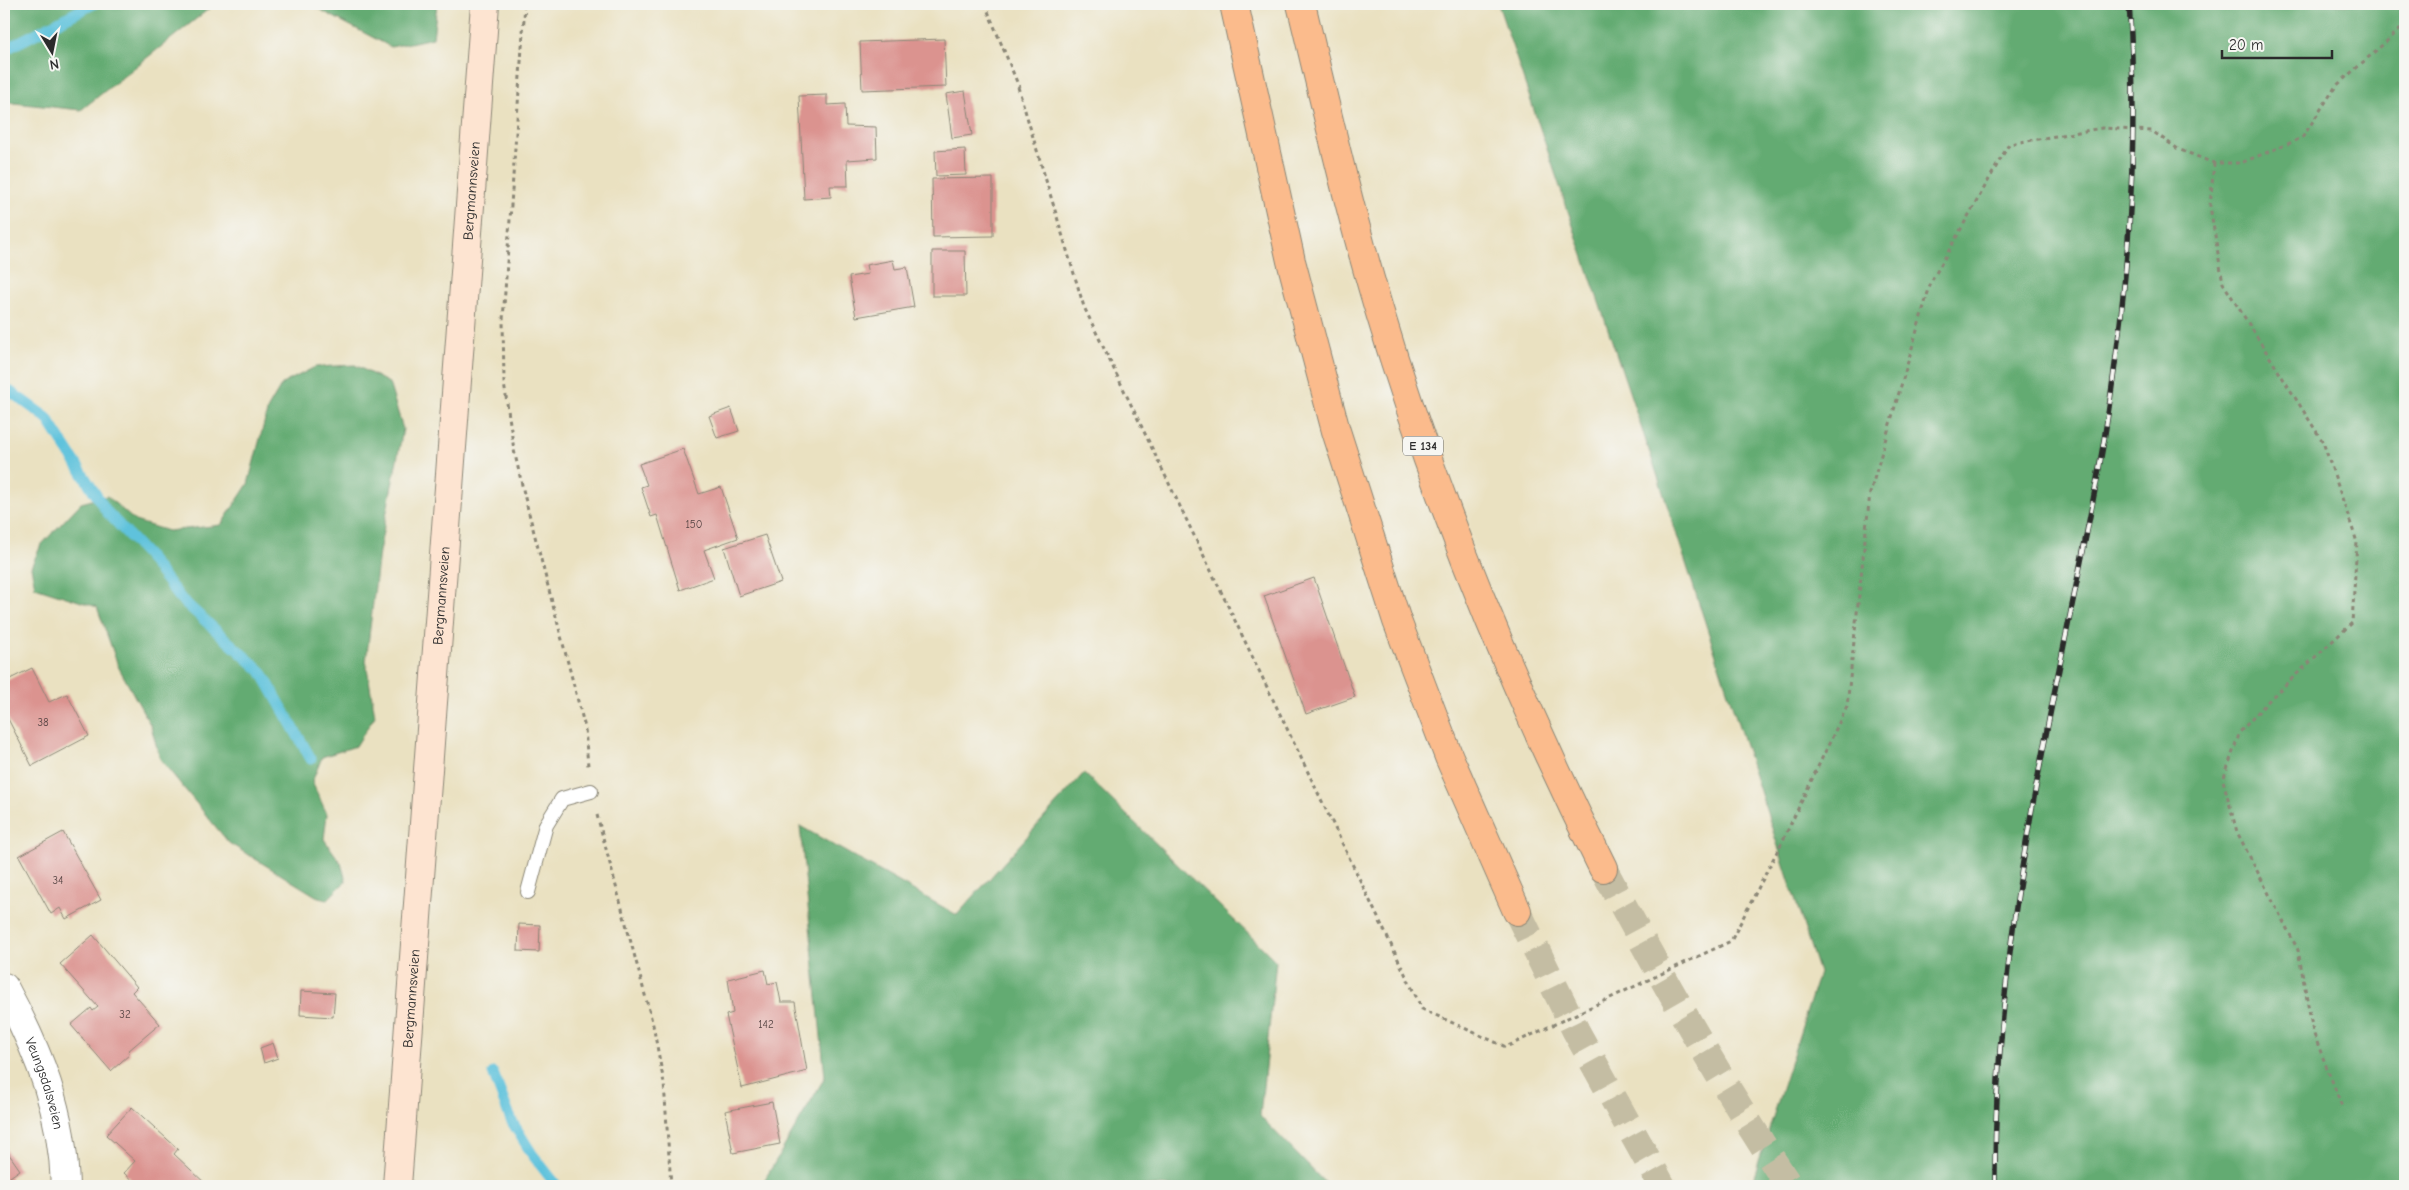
<svg xmlns="http://www.w3.org/2000/svg" width="2409" height="1190" viewBox="0 0 2409 1190" font-family="'Comic Neue',sans-serif">
	<rect width="100%" height="100%" fill="#f6f6f2"/>
	<filter id="ink" filterUnits="userSpaceOnUse"><feTurbulence type="fractalNoise" baseFrequency=".02" numOctaves="2"/><feDisplacementMap in="SourceGraphic" scale="10" xChannelSelector="R" yChannelSelector="G"/><feConvolveMatrix kernelMatrix="1 2 1 2 8 2 1 2 1" color-interpolation-filters="sRGB"/></filter>
	<filter id="wash" filterUnits="userSpaceOnUse"><feTurbulence type="fractalNoise" baseFrequency=".0096" numOctaves="4" result="noise"/><feDisplacementMap in="SourceGraphic" scale="20" xChannelSelector="R" yChannelSelector="G"/><feGaussianBlur stdDeviation="1.12" result="paint"/><feColorMatrix in="noise" values="0 0 0 0 0 0 0 0 0 0 0 0 0 0 0 0 0 1.4 0 .05"/><feComposite in="paint" operator="in"/></filter>
	<g filter="url(#wash)">
		<rect width="100%" height="100%" fill="#eae1c1"/>
		<g fill="#64ab72" stroke="#486b4e">
			<path d="M4 4H215L81 110 4 102Z"/>
			<path d="M309 4H437L433 38 391 47Z"/>
			<path d="M1498 4H2405V1186H1751L1819 973 1657 474Z"/>
			<path d="M355 365 389 383 403 429 379 552 366 662 375 716 356 746 322 757 312 782 327 814 324 839 341 863 346 881 327 900 316 896 229 843 160 759 151 726 119 668 97 607 35 587 31 567 41 545 81 503 107 496 135 521 168 531 221 525 248 484 268 408 282 384 315 367Z"/>
			<path d="M1084 773 1276 961 1260 1116 1328 1186H761L825 1077 800 826 957 915Z"/>
		</g>
		<g fill="none" stroke-linecap="round" stroke-linejoin="round">
			<g stroke="#5ec2dc" stroke-width="11">
				<path d="M4 50 93 4"/>
				<path d="M4 387 47 418 107 512 146 554 181 599 261 671 311 759"/>
				<path d="M493 1073 511 1120 532 1154 557 1186"/>
			</g>
		</g>
		<g id="blocks">
			<g fill="#db938f">
				<path d="M944 39 946 87 862 90 860 42Z"/>
				<path d="M965 91 972 135 952 138 946 94Z"/>
				<path d="M827 95V105L845 104 846 126 876 127 877 158 847 160 848 186H830L831 197 804 199 799 96Z"/>
				<path d="M965 149 966 175 936 176 935 151Z"/>
				<path d="M993 178V236L933 237 932 179Z"/>
				<path d="M932 251H965L966 296H932Z"/>
				<path d="M893 260 895 269 907 267 914 307 856 317 849 277 868 274 866 265Z"/>
				<path d="M731 408 739 431 717 438 709 416Z"/>
				<path d="M683 449 699 494 721 487 738 538 704 550 714 578 680 590 657 515 651 517 641 487 647 485 639 464Z"/>
				<path d="M765 535 781 582 739 596 724 548Z"/>
				<path d="M1314 578 1355 697 1306 714 1264 596Z"/>
				<path d="M32 668 49 702 67 694 89 736 32 766 4 711V682Z"/>
				<path d="M63 832 101 900 66 919 60 908 51 914 19 856Z"/>
				<path d="M519 924 540 925 539 952 518 951Z"/>
				<path d="M93 935 137 987 132 992 160 1024 128 1051 130 1054 111 1071 71 1025 91 1008 93 1011 98 1007 60 964Z"/>
				<path d="M765 970 768 984 777 982 781 1002H795L807 1071 742 1088 726 1015 733 1013 728 979Z"/>
				<path d="M301 991 335 993 333 1017 300 1015Z"/>
				<path d="M273 1043 278 1058 264 1063 260 1048Z"/>
				<path d="M772 1102 780 1144 733 1153 725 1111Z"/>
				<path d="M132 1107 178 1149 174 1154 208 1186H135L137 1185 124 1173 135 1161 106 1135Z"/>
				<path d="M4 1147 20 1170 10 1177 15 1186H4Z"/>
			</g>
		</g>
	</g>
	<g filter="url(#ink)">
		<use href="#blocks" fill-opacity="0" stroke="#8a8676" stroke-width="1"/>
		<g fill="none" stroke-linecap="round" stroke-linejoin="round">
			<g stroke="#c4bda3" stroke-width="28" stroke-dasharray="28 14" stroke-linecap="butt">
				<path d="M1603 868C1661 977 1721 1083 1789 1186"/>
				<path d="M1517 911 1576 1031 1662 1186"/>
			</g>
			<g stroke="#8a8676" stroke-width="16">
				<path id="lane" d="M528 892 546 825 562 799 591 791"/>
			</g>
			<g stroke="#8a8676" stroke-width="30">
				<g id="street">
					<path id="s1" d="M4 987C39 1052 63 1112 65 1186"/>
				</g>
			</g>
			<g stroke="#8a8676" stroke-width="30">
				<g id="secondary">
					<path id="s2" d="M397 1186 485 4"/>
				</g>
			</g>
			<g stroke="#8a8676" stroke-width="30">
				<g id="highway">
					<path d="M1234 4 1291 261 1336 431 1397 621 1449 757 1517 911"/>
					<path d="M1301 4C1325 104 1348 205 1377 303 1435 499 1512 686 1603 868"/>
				</g>
			</g>
			<g stroke="#8a8676" stroke-width="3" stroke-dasharray="4 4" stroke-linecap="butt">
				<path d="M525 4 503 320 504 383 514 450 525 498 585 728 588 766"/>
				<path d="M985 4 1019 87"/>
				<path d="M1018 87 1084 307 1422 1009 1506 1047 1731 941 1784 838 1847 706 1870 493 1931 282 2009 144 2102 128 2152 131 2178 149 2214 163H2241L2302 138 2336 86 2405 25"/>
				<path d="M2214 163 2210 206 2223 283 2323 442 2357 542 2352 623 2271 698 2240 732 2223 780 2237 832 2298 950 2313 1032 2343 1109"/>
				<path d="M597 815 653 1025 664 1083 671 1186"/>
			</g>
			<use href="#lane" stroke="#fff" stroke-width="14"/>
			<use href="#street" stroke="#fff" stroke-width="28"/>
			<use href="#secondary" stroke="#fde4d1" stroke-width="28"/>
			<use href="#highway" stroke="#fbbb8c" stroke-width="28"/>
			<g stroke="#2b2b2b" stroke-width="5.5">
				<path id="rail" d="M1995 1186C1994 1037 2016 886 2045 740 2064 640 2087 540 2104 440 2127 295 2140 150 2129 4"/>
			</g>
			<use href="#rail" stroke="#f6f6f2" stroke-width="4" stroke-dasharray="11" stroke-linecap="butt"/>
		</g>
	</g>
	<g text-anchor="middle" stroke-width="5" stroke-linejoin="round" paint-order="stroke">
		<g font-size="11" fill="#574544">
			<text x="694" y="528">150</text>
			<text x="43" y="726">38</text>
			<text x="58" y="884">34</text>
			<text x="125" y="1018">32</text>
			<text x="766" y="1028">142</text>
		</g>
		<rect fill="#f6f6f2" stroke="#686867" stroke-width="1" x="1403" y="436.5" width="40" height="19" rx="4"/>
		<g font-size="12" font-weight="bold" fill="#2b2b2b">
			<text x="1423" y="450">E 134</text>
		</g>
		<g font-size="14" fill="#2b2b2b" stroke="#f6f6f2">
			<text dy="5" stroke="none"><textPath href="#s2" startOffset="998">Bergmannsveien</textPath></text>
			<text dy="5" stroke="none"><textPath href="#s2" startOffset="592">Bergmannsveien</textPath></text>
			<text dy="5" stroke="none"><textPath href="#s2" startOffset="188">Bergmannsveien</textPath></text>
			<text dy="5" stroke="none"><textPath href="#s1" startOffset="105">Veungsdalsveien</textPath></text>
		</g>
	</g>
	<rect width="2409" height="1190" fill="none" stroke="#f6f6f2" stroke-width="20"/>
	<g transform="translate(52 52) rotate(170)" stroke="#f6f6f2" stroke-width="4" paint-order="stroke">
	<path d="M0-4L9 19L0 12L-9 19Z" fill="#2b2b2b"/>
	<text y="-8" font-size="14" font-weight="bold" text-anchor="middle" fill="#2b2b2b">N</text>
	</g>
	<path d="M2222 50v8h110v-8" fill="none" stroke="#2b2b2b" stroke-width="2.5"/>
	<text x="2229" y="50" font-size="15" fill="#2b2b2b" stroke="#f6f6f2" stroke-width="4" paint-order="stroke">20 m</text>
</svg>
